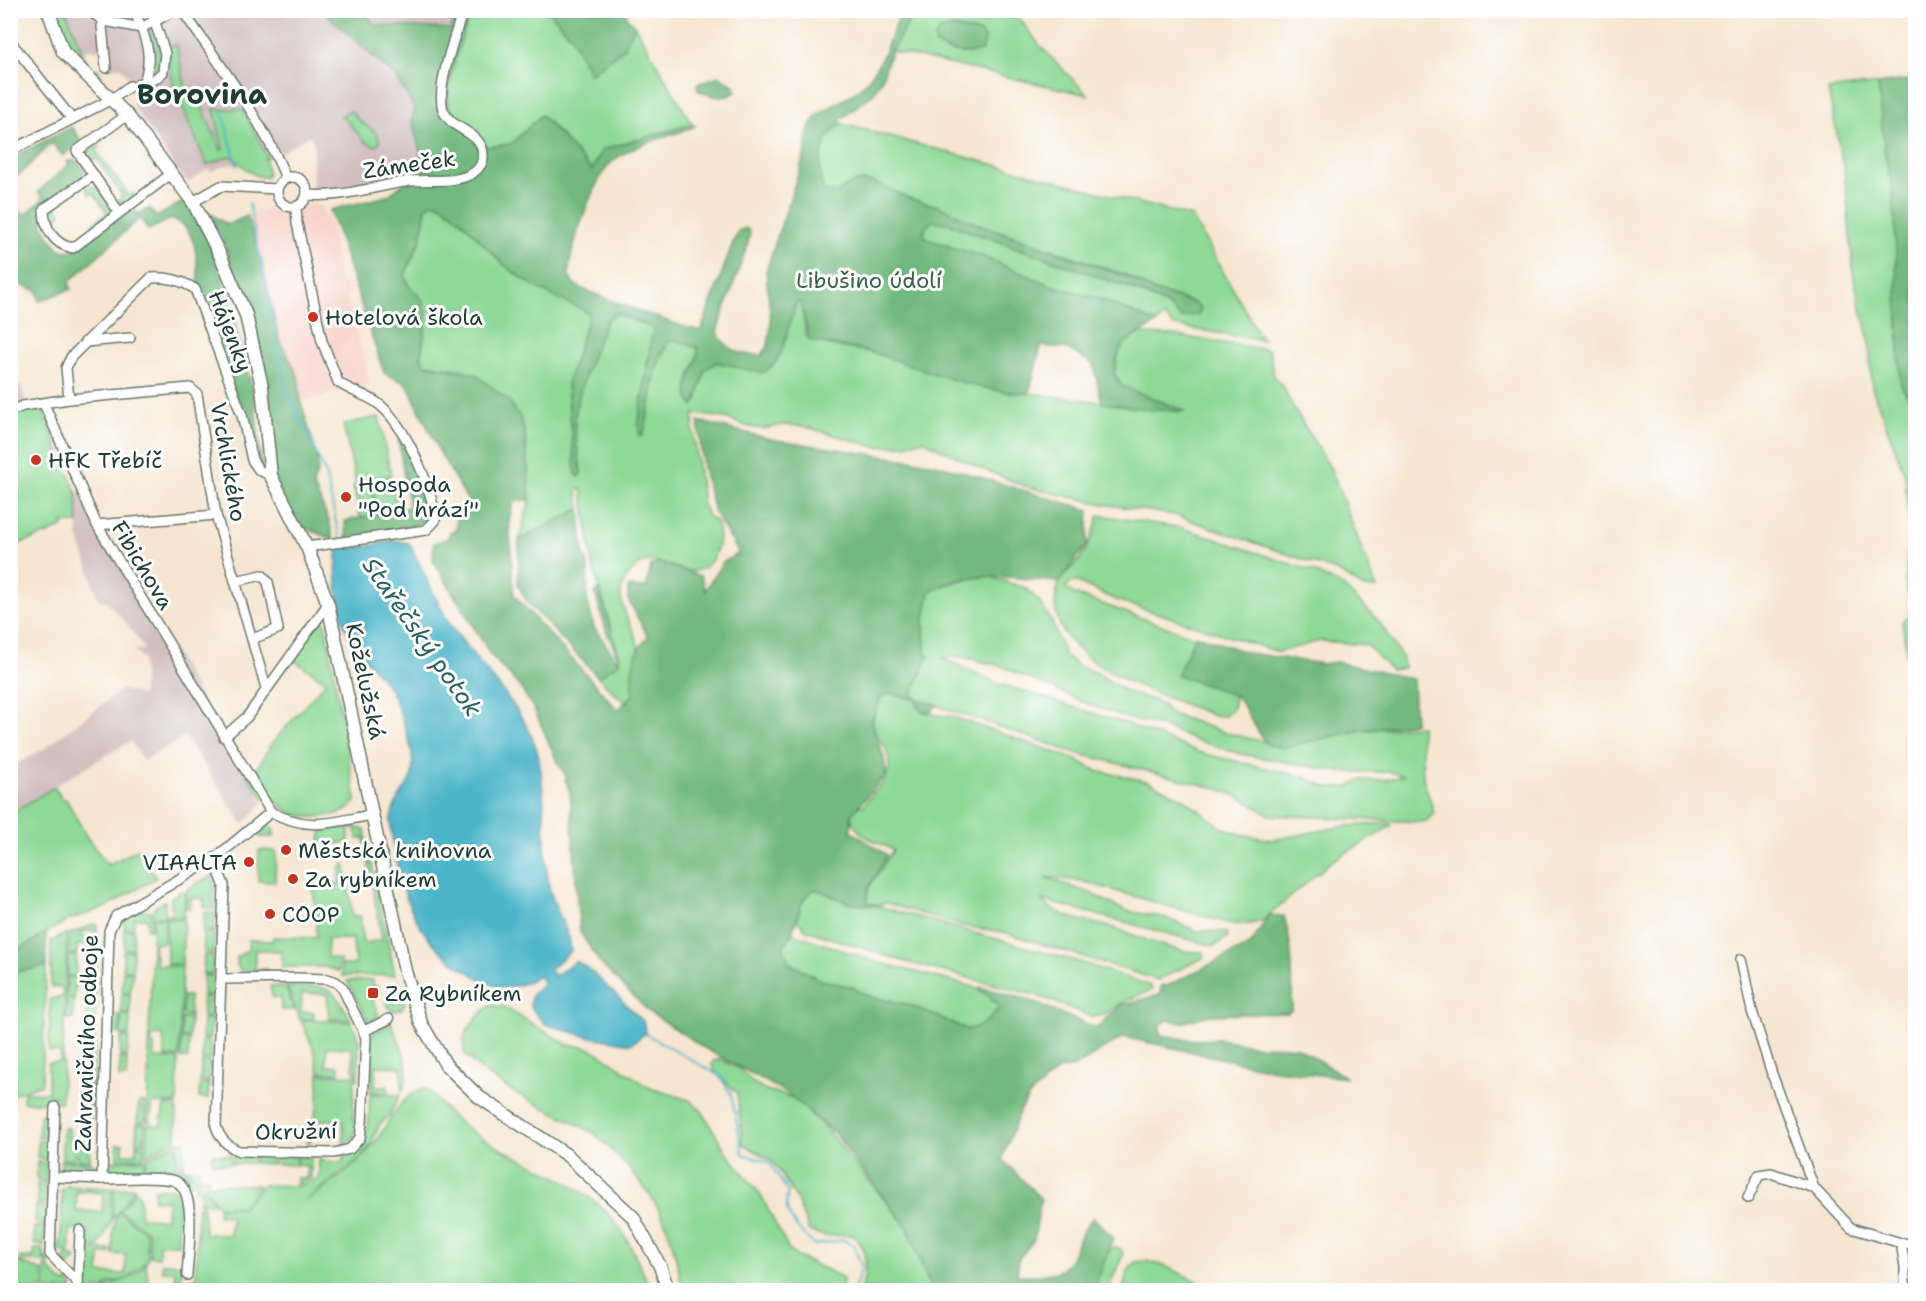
<svg xmlns="http://www.w3.org/2000/svg" width="1926" height="1301" viewBox="0 0 1926 1301" font-family="'Shantell Sans',sans-serif">
	<rect width="100%" height="100%" fill="#fff"/>
	<filter id="ink" filterUnits="userSpaceOnUse"><feTurbulence type="fractalNoise" baseFrequency=".0167" numOctaves="2"/><feDisplacementMap in="SourceGraphic" scale="12" xChannelSelector="R" yChannelSelector="G"/><feConvolveMatrix kernelMatrix="1 2 1 2 8 2 1 2 1" color-interpolation-filters="sRGB"/></filter>
	<filter id="wash" filterUnits="userSpaceOnUse"><feTurbulence type="fractalNoise" baseFrequency=".008" numOctaves="4" result="noise"/><feDisplacementMap in="SourceGraphic" scale="24" xChannelSelector="R" yChannelSelector="G"/><feGaussianBlur stdDeviation="1.35" result="paint"/><feColorMatrix in="noise" values="0 0 0 0 0 0 0 0 0 0 0 0 0 0 0 0 0 1.4 0 .05"/><feComposite in="paint" operator="in"/></filter>
	<g filter="url(#wash)">
		<rect width="100%" height="100%" fill="#f6e6d1"/>
		<path fill="#f7d1c8" d="M318 203 330 222 340 283 347 284 350 295 346 296 370 380 365 390 351 388 301 402 297 374 279 339 261 259 247 216 267 209 283 213 300 205Z"/>
		<g fill="#d2bfc0">
			<path d="M66 11H322L396 77 415 109 412 120 425 168 315 193 312 190 314 143 310 135 276 156 265 158 268 174 264 178 251 173 242 164 225 165 210 172 209 168 189 182 182 177 133 106 135 97 128 76 121 67 109 68 108 50H94L93 48 81 52Z"/>
			<path d="M362 11H456L452 29 375 25Z"/>
			<path d="M21 385 26 404 11 408V387Z"/>
			<path d="M80 492 263 803 243 824 185 736 143 761 131 741 11 811V767L44 749 122 689 143 696V659L134 650 145 649 122 618 106 601 98 599 78 535 77 494Z"/>
		</g>
		<g fill="#8dd996" stroke="#568b65" stroke-width="1.5" fill-rule="evenodd">
			<path d="M48 11H66L89 69H98L103 82 95 85 63 52Z"/>
			<path d="M472 11H549L571 36 590 74 624 48 635 26 692 124 602 150 592 170 547 120 511 144 487 147C478 131 461 125 451 110 441 93 464 29 472 11Z"/>
			<path d="M915 11H999L1019 18 1041 47 1088 95 891 51ZM951 27 981 33 961 52 944 50 939 31Z"/>
			<path d="M151 27C160 42 164 64 149 77L153 66 154 50 148 30Z"/>
			<path d="M177 45 187 95 198 90 204 104 201 105 221 150 223 149 214 109H243L267 157 265 159 268 174 266 177C253 179 240 162 230 156L207 165 179 99 176 100 167 47Z"/>
			<path d="M1878 84 1885 154 1894 196 1900 377 1902 387 1916 407 1915 710 1902 621 1908 617 1911 605 1905 583 1909 532 1905 475 1872 388 1869 341 1854 279 1844 168 1828 90Z"/>
			<path d="M349 111C355 114 355 117 360 121 368 129 377 128 380 142L376 146C361 145 353 123 341 116Z"/>
			<path d="M842 124 1192 217 1262 340 1174 326 1164 316 1157 323 1100 299 1050 285 981 256 930 240 924 236 926 225 932 221 947 223 1130 288 1167 305 1182 318 1194 303 1152 290 1126 275 967 220C946 207 938 207 915 200 886 192 866 167 837 193L823 191C816 171 820 135 842 124Z"/>
			<path d="M94 145 100 147 96 151 129 195 134 193V197L126 203 118 202 122 195 96 158 89 163 87 151Z"/>
			<path d="M91 186 99 189 111 209 109 217 95 226 93 223 107 213 94 193 90 195 85 187Z"/>
			<path d="M434 202C460 212 482 245 503 264 528 285 555 298 584 310L589 315 567 384 576 475 581 473C579 456 575 438 575 421 575 397 597 341 608 318L618 314 653 328 655 332 647 362 646 426 654 374 668 342 676 340 698 348 699 352 690 377 697 400 705 370 717 362 746 369 767 370 780 351 797 302H801L806 336 832 346 874 353 1010 393H1029L1181 412 1121 386 1114 374 1120 347 1134 334 1172 335 1269 350C1273 363 1270 379 1283 386L1290 402 1331 469 1377 588H1364L1339 572 1175 515 1109 505 1030 488 980 468 923 440 905 445 876 447 803 426 782 425 763 429 749 427 726 418 694 414 693 428 703 504 708 516 716 522C724 540 715 571 691 571 677 570 664 561 650 561 642 561 636 567 631 572 607 596 633 622 638 645 640 657 634 682 633 695L624 702 598 677 619 663V655L593 566 582 490 579 489 577 491 580 509 519 540 530 500 525 434 521 419 465 370 425 364 421 356 426 326 421 298 410 288 405 275 421 239 426 208Z"/>
			<path d="M56 206 61 214 56 218 72 244C59 239 48 229 49 213Z"/>
			<path d="M30 409 43 412 77 494 78 523H63V526L48 534 12 546 11 560V416Z"/>
			<path d="M379 417 391 475 356 483 343 424Z"/>
			<path d="M391 477 398 510 378 514 371 482Z"/>
			<path d="M370 482 376 514 360 518 353 486Z"/>
			<path d="M1099 515 1182 528 1312 571 1343 586 1378 620 1403 659 1404 668 1391 670 1367 645 1320 641 1278 652 1116 600 1078 582 1069 583 1066 588 1074 594 1206 641 1235 697 1233 708 1225 716 1212 715C1163 694 1035 661 1058 586 1060 576 1072 569 1078 561 1089 547 1094 532 1099 515Z"/>
			<path d="M989 576 1025 588 1038 600 1051 620 1065 656 1082 668 1095 672 1127 692 1159 702 1172 714 1226 733 1274 744 1356 731 1421 726 1423 778 1434 812 1427 821 1420 822 1269 815 1243 799 1219 789 1076 753 914 698 912 694 929 655 925 654 924 622 930 591 961 580ZM940 657H963L1001 666 1090 705 1127 718 1162 726 1192 739 1241 754 1341 772H1391L1403 776 1384 780H1359L1349 787H1327L1304 777 1204 754 1124 723 997 683Z"/>
			<path d="M317 620 325 622 356 800C350 817 311 820 296 814 285 811 278 803 270 795L264 799 247 776 256 770 272 743 326 682 290 657Z"/>
			<path d="M891 693 915 700 918 708 936 715 951 716 1074 759 1097 771 1147 781 1184 799 1221 827 1240 834 1272 840 1345 826 1390 823 1392 826 1332 861 1262 921 1250 924H1231L1081 881 1044 877 1090 893 1126 911 1163 917 1197 931 1227 932 1228 937 1214 946 1042 900C1058 919 1087 920 1109 927 1142 936 1169 953 1203 952L1205 957 1158 980 1003 932 962 926 886 903 878 905 867 902 868 889 893 850C877 841 853 836 851 815L859 805 864 806C871 793 887 784 889 767 891 735 859 739 881 697Z"/>
			<path d="M54 787 63 800 66 799 88 839 108 865 138 849 156 878 104 908 68 920 11 954V813Z"/>
			<path d="M268 826 274 828V837H260V831Z"/>
			<path d="M351 826 365 830 395 975 342 976V965H355L353 939H328L327 957 340 960 339 971 324 967H282L281 951 255 950V969H268L262 971V974L240 970 237 965V957L248 950 249 940 273 941V937L317 938 313 883H325V889H336V883H340V868L345 864 353 917 360 916 363 943 382 940 364 838 358 839 355 828 349 829V842L327 845 320 841 322 831Z"/>
			<path d="M259 850 276 851 275 882 258 881Z"/>
			<path d="M213 875 215 909 204 908V899L191 898V908H186L187 889Z"/>
			<path d="M816 889 851 904 878 906 1086 964 1151 986 1152 990 1127 1000 1103 1015 1093 1017 1036 995 906 962 806 930 797 920C798 906 804 895 816 889Z"/>
			<path d="M182 891 185 893 184 917 153 916 154 908 165 901V915H171V898Z"/>
			<path d="M139 910 151 911V929H147V918H134V928H124V919Z"/>
			<path d="M204 912 215 913 214 931 203 930Z"/>
			<path d="M153 918H165L164 943H155L154 950H152Z"/>
			<path d="M166 918 184 919 182 964H167Z"/>
			<path d="M95 924 97 925V932L82 931 81 937 98 938V955H90V945H77V954H68L70 934Z"/>
			<path d="M124 929 134 930 133 949H124Z"/>
			<path d="M67 933 65 995H63L62 987H51V941Z"/>
			<path d="M203 933H214L213 953 204 952Z"/>
			<path d="M792 933 876 962 974 987 989 996 999 1006C992 1019 981 1028 966 1029L910 1005 868 996 852 987 821 980 789 963 783 947Z"/>
			<rect x="123" y="951" width="10" height="19"/>
			<path d="M152 952 156 954V965L182 966 179 1057H165L163 1035 149 1036Z"/>
			<path d="M204 955H213V974H203Z"/>
			<path d="M68 956H76V976H67Z"/>
			<path d="M90 957H97V977H89Z"/>
			<path d="M46 966 42 1084 12 1095 11 1125V973Z"/>
			<path d="M123 972H133L130 992H122Z"/>
			<rect x="203" y="976" width="9" height="19"/>
			<path d="M67 977 76 978 74 998 67 997Z"/>
			<path d="M89 978 97 979 96 999 87 998Z"/>
			<path d="M373 980V986H377L373 1001 379 1015 370 1024 347 981Z"/>
			<path d="M399 981 405 1003 402 1009 395 1011 389 1008 385 999Z"/>
			<path d="M270 986 285 987 295 1010H281V998H273Z"/>
			<path d="M287 987C327 988 331 981 351 1020L329 1019 327 994 302 993 301 1012H314V1019H300Z"/>
			<path d="M122 994H130V1014L121 1013Z"/>
			<path d="M183 996H189L190 1016 182 1015Z"/>
			<path d="M62 997H65L63 1060H60V1052H49L50 999Z"/>
			<path d="M202 997H211V1003H207V1006L211 1007V1017H203Z"/>
			<path d="M67 999H74L73 1019H66Z"/>
			<path d="M87 1000 96 1001 95 1020H87Z"/>
			<path d="M492 1005 504 1007 566 1044 586 1047 597 1052 650 1088 689 1100 702 1111 726 1152 760 1194 789 1250 796 1256 840 1276 843 1280 842 1290H682C673 1231 661 1200 618 1157 610 1149 601 1138 592 1132 549 1107 498 1092 464 1053 464 1048 463 1042 464 1038 467 1028 482 1010 492 1005Z"/>
			<path d="M115 1015H120L119 1033H108L109 1017Z"/>
			<path d="M121 1015H130L129 1035H121Z"/>
			<path d="M182 1018H190L189 1037H181Z"/>
			<path d="M203 1019H211L210 1038H202Z"/>
			<path d="M301 1020 352 1022 359 1042 358 1074 354 1073 352 1048 327 1047 326 1066H339V1073L319 1072 315 1053Z"/>
			<path d="M87 1021 95 1022V1042H84Z"/>
			<path d="M391 1022C399 1043 415 1069 402 1091L401 1067 376 1066 375 1086H388V1093L370 1092 372 1034Z"/>
			<path d="M121 1037H129L127 1057 120 1056Z"/>
			<path d="M149 1038H152V1045L154 1046V1058L178 1059 177 1103H153L150 1122 147 1121Z"/>
			<path d="M181 1039H189L188 1058H181Z"/>
			<rect x="202" y="1040" width="8" height="19"/>
			<path d="M84 1043 95 1044 94 1063H84Z"/>
			<path d="M120 1058 127 1059 126 1078H119Z"/>
			<path d="M719 1059 740 1069 753 1083 766 1090 794 1098 826 1129 908 1228 931 1290H861C867 1269 869 1251 853 1235L824 1236 809 1231 797 1200 780 1172 771 1160 743 1144 737 1093 716 1073 712 1065 713 1061Z"/>
			<path d="M202 1061 210 1062 209 1082 200 1081Z"/>
			<path d="M60 1062H63L61 1103H55V1096H50V1102H23L24 1092 48 1093V1063Z"/>
			<path d="M84 1065H94L93 1085H84Z"/>
			<path d="M319 1074 358 1076V1080H354L353 1121H357C356 1132 355 1140 344 1145L343 1121 318 1120 317 1137 311 1136 310 1142H307L318 1105Z"/>
			<path d="M200 1084H209L208 1099 199 1098Z"/>
			<path d="M84 1087H93L92 1106H84Z"/>
			<path d="M424 1088 429 1090C436 1099 444 1109 453 1117 497 1156 559 1168 602 1208 626 1229 638 1262 651 1290H103C121 1276 128 1286 146 1263L149 1290H175V1271H162V1263L183 1264 181 1278 184 1280 196 1279 198 1206 203 1207 205 1234 230 1235 231 1216 218 1215V1207L242 1208 263 1185 299 1186 319 1178V1160L343 1163V1156C371 1149 369 1118 370 1094L400 1095 389 1116 379 1125 370 1146 361 1157 305 1201C326 1186 351 1171 368 1151 387 1130 394 1100 424 1088Z"/>
			<path d="M139 1102H145V1122H137Z"/>
			<path d="M164 1105H177L176 1142 168 1143 146 1156 147 1124 161 1126Z"/>
			<path d="M83 1108H92L91 1128 83 1127Z"/>
			<path d="M40 1114 48 1115 47 1138 38 1137Z"/>
			<path d="M137 1124H145L144 1143H136Z"/>
			<path d="M63 1128H69V1138L82 1139 83 1129H91L90 1160H78V1154L75 1153 74 1160 62 1159Z"/>
			<path d="M38 1141H47V1160L37 1158Z"/>
			<path d="M178 1142H184V1168L199 1169V1176L209 1177V1181C197 1181 186 1171 178 1163Z"/>
			<path d="M117 1144H123V1154H136V1145L144 1146 143 1158 117 1159Z"/>
			<path d="M176 1145 175 1175H170V1169L146 1168V1159L169 1146Z"/>
			<path d="M212 1154 231 1155V1164L212 1163Z"/>
			<path d="M234 1155 253 1156V1163L233 1164Z"/>
			<path d="M255 1156H274V1164L255 1163Z"/>
			<path d="M277 1156 296 1157V1165L277 1164Z"/>
			<path d="M298 1157H311V1178L297 1184V1178H307V1166L298 1165Z"/>
			<path d="M144 1159 143 1174 113 1173 104 1165V1162Z"/>
			<path d="M60 1161 90 1162 97 1165 90 1175 87 1176V1167H80L79 1176 78 1170H65L67 1175 58 1167H63Z"/>
			<path d="M37 1162 47 1163 46 1182 37 1180Z"/>
			<path d="M178 1166 198 1181 214 1203H199L202 1192H197L194 1183H190L180 1175 177 1176Z"/>
			<path d="M37 1184H46V1203H38Z"/>
			<path d="M203 1184 258 1185 259 1186 241 1207 218 1206Z"/>
			<path d="M67 1186 88 1187 86 1192H77L76 1211 102 1212 103 1193 90 1192V1187L112 1188 111 1223 98 1247 88 1246V1230L70 1229V1256H75V1260L68 1267 62 1260 67 1255 63 1250 57 1255 55 1245H60L61 1240 62 1192H59Z"/>
			<path d="M114 1188H132V1193L113 1219Z"/>
			<path d="M134 1188 139 1194 141 1218 166 1219 167 1200H154V1189H173L179 1195 178 1244H159V1257L150 1256 148 1232 120 1211 134 1193Z"/>
			<path d="M36 1205 45 1206V1225L35 1223Z"/>
			<path d="M119 1212 146 1233 148 1259 127 1279 110 1283 100 1290H81L87 1288 88 1255 82 1254V1249L111 1250 109 1254H100L99 1273 125 1274 126 1255 113 1254C113 1239 111 1227 119 1212Z"/>
			<path d="M34 1227H45L44 1246 34 1244Z"/>
			<path d="M1114 1247 1121 1249 1123 1254 1108 1290H1096C1097 1275 1101 1256 1114 1247Z"/>
			<path d="M34 1249H44V1262L20 1261V1257H34Z"/>
			<path d="M46 1257 50 1262 47 1266 64 1284 69 1281 73 1288 71 1290H45Z"/>
			<path d="M10 1259 43 1271 42 1290H11Z"/>
			<path d="M1146 1261 1165 1266 1215 1290H1123L1127 1272 1135 1262Z"/>
		</g>
		<g fill="#72b97f" stroke="#487b5a" stroke-width="1.5">
			<path d="M323 11H362L375 25 451 29 456 11H472C464 29 441 93 451 110 461 125 478 131 487 147L511 144 541 115 592 170 602 150 692 124 695 126C669 138 637 142 614 160 595 173 567 254 569 276 571 279 572 282 574 284 582 291 693 332 701 330L732 245 738 231 746 228 750 232 748 243 717 331C724 349 743 357 762 355L768 346 771 323 766 271 806 150C805 103 839 111 863 85 882 66 891 35 901 11H915L891 51 882 79 873 94 840 120 842 124C820 135 816 171 824 191L837 193C866 167 886 192 915 200 938 207 946 207 967 220L1126 276 1152 290 1194 303 1201 308 1199 314 1181 318 1168 305 1130 288 947 223 932 221 924 230V236L930 240 981 256 1050 285 1100 299 1157 323C1131 340 1117 338 1114 374L1122 386 1185 411 1152 410 1102 403 1093 364 1066 348 1041 346 1029 393C980 394 924 369 877 354 856 347 831 346 809 340L801 303 797 302C786 322 787 365 761 373L717 362 705 370 697 400 693 406C677 390 700 365 698 348L676 340 668 342C650 375 653 401 643 436H640L638 425 653 328 618 314 608 318C597 341 575 397 575 421 575 438 579 456 581 473L579 477 575 471 567 384 589 315 584 310C555 298 528 285 503 264 482 246 460 212 434 202L426 208 421 239 405 274 407 284 421 298 427 312 421 356 425 364 475 374 509 401 521 419 525 434 530 500 514 501 509 520 514 595 618 710 633 695C629 675 633 652 648 637L628 599V587L646 588 651 565 659 563 701 576 705 591 722 563 739 553 714 512 703 467 698 421 770 439 936 464 1089 510 1087 544 1059 582C1018 579 966 567 930 592L924 622 925 653 929 655 912 694 917 699 937 705 929 713 921 711 915 700 891 693 881 697 871 722 884 757 886 774 851 815V831L887 855 868 889 867 902 878 906 851 904 816 889C798 897 800 915 793 930 790 936 786 941 783 947L789 963 821 980 852 987 868 996 910 1005 966 1029C981 1028 992 1019 999 1006L989 996 979 990 980 987 1026 999 1096 1028 1121 1005 1160 995 1161 985 1167 986 1251 944 1269 915 1284 916C1293 946 1293 978 1292 1009L1288 1013 1209 1015 1182 1023 1168 1020 1160 1025V1035L1191 1040 1220 1039 1256 1046 1297 1047 1347 1078 1275 1070 1123 1037 1074 1067 1058 1070 1029 1096 1020 1111 1002 1159 1041 1199 1034 1240 1019 1258 1017 1275C1087 1278 1061 1255 1093 1217L1113 1238 1094 1290H931L908 1228 835 1134 787 1093 706 1049 649 1012 600 963 580 932 578 913 570 792 565 780 567 778 557 761 534 709 520 687 490 654 433 560 434 543 447 539 450 533 456 530 457 509 471 506 439 451 407 384 384 373 330 210 387 196 424 168 412 120 415 109 396 77Z"/>
			<path d="M549 11H626L627 18 635 26 624 48 590 74 571 36Z"/>
			<path d="M951 27 981 33 985 40 982 51C967 55 949 53 936 45L935 38 938 31Z"/>
			<path d="M719 76 735 86 736 92C724 101 710 96 698 90L697 84Z"/>
			<path d="M1915 79H1916L1915 407 1902 387 1900 377 1894 196 1885 154 1878 84Z"/>
			<path d="M72 127 82 142 63 156 52 143 19 175 11 179V158Z"/>
			<path d="M75 160 84 168 83 178 49 202 42 225C50 236 58 257 75 249L133 208 138 214 150 208 156 217 184 201 211 245 228 297 254 396 262 472 259 470 242 415 195 289 199 285C197 263 198 225 171 219L148 230 140 218 69 282 71 289 39 301 37 291 11 281V220L22 212 25 215 44 198 38 192 69 164 67 161Z"/>
			<path d="M206 210 227 225 247 216 261 259 279 339 298 375 301 402 317 456 318 470 313 484 329 521 333 539 296 525 271 476 273 458 270 406 254 333 223 240Z"/>
			<path d="M398 438 414 464 428 503 430 518 413 526 346 538 345 521 409 507Z"/>
			<path d="M580 509 583 552 588 565 587 599 594 628 619 663 598 677 528 603 518 585 519 540Z"/>
			<path d="M599 589 619 655V660L607 633 595 593Z"/>
			<path d="M1196 635 1248 653 1323 664 1336 662 1413 679 1415 723 1356 731 1283 748 1266 744 1237 696 1177 675Z"/>
			<path d="M46 933V966L11 973V955Z"/>
		</g>
		<path fill="#4bb5c9" stroke="#35797e" stroke-width="1.5" d="M392 540 409 543C424 569 433 598 450 624 474 661 526 708 537 751 548 795 541 842 549 887 553 907 571 932 571 951L549 970 555 976 576 961 589 969 643 1021 646 1033 631 1044 585 1036 545 1024 530 1007 531 996 544 983 539 976C505 995 496 989 465 970 420 942 404 904 395 854 393 842 389 829 391 818 398 784 422 789 409 741 404 724 399 706 390 690 380 673 364 660 353 644 337 617 333 572 339 542 355 552 375 544 392 540Z"/>
		<g fill="none" stroke-linecap="round" stroke-linejoin="round">
			<g stroke="#4bb5c9" stroke-width="2">
				<path d="M222 110 237 166"/>
				<path d="M249 204 287 391 325 472 340 540"/>
				<path d="M644 1033 720 1076 731 1094 743 1154 769 1162 788 1192C781 1215 798 1229 814 1245L843 1240 854 1245 862 1267 854 1290"/>
			</g>
		</g>
	</g>
	<g filter="url(#ink)">
		<g fill="none" stroke-linecap="round" stroke-linejoin="round">
			<g stroke="#6a786b" stroke-width="12">
				<g id="minor">
					<path d="M87 10 105 21"/>
					<path d="M134 10C145 37 154 54 144 82"/>
					<path d="M182 10C219 64 261 117 286 178"/>
					<path d="M10 41 72 119"/>
					<path d="M106 68 102 26 105 21 141 28 176 10"/>
					<path d="M140 83 155 79 163 72 165 53 151 10"/>
					<path d="M10 151 112 99 130 86"/>
					<path d="M94 175 44 209C44 228 54 245 73 248L171 174"/>
					<circle cx="292" cy="192" r="15"/>
					<path d="M307 195C342 198 376 186 410 181 430 179 456 184 473 173 479 169 484 162 483 154 481 131 453 131 444 112 434 91 456 33 463 10"/>
					<path d="M193 202 221 186 277 189"/>
					<path d="M296 207 297 223 322 341 338 382C350 391 364 394 376 402 403 420 434 489 435 521L426 530 307 547"/>
					<path d="M119 212 77 151 127 115"/>
					<path d="M85 342 130 338"/>
					<path d="M69 399 66 368 71 357 151 278C169 277 180 280 195 289L242 415 252 460 259 470 271 476"/>
					<path d="M44 404 97 525 271 812"/>
					<path d="M10 411 23 406 69 399 190 388 197 394 216 515 266 688"/>
					<path d="M97 525 216 515"/>
					<path d="M235 581 262 575 268 582 278 629 252 639"/>
					<path d="M224 737 247 717 328 604"/>
					<path d="M271 812C311 832 331 822 372 815"/>
					<path d="M214 859 224 885 216 1126C220 1139 227 1146 239 1151L334 1153 350 1149 360 1138 362 1123 366 1037 342 987 336 982 327 979 297 978 223 979"/>
					<path d="M1741 959 1752 1011 1772 1074 1814 1188 1851 1228 1901 1243 1916 1244"/>
					<path d="M364 1031 389 1019"/>
					<path d="M55 1107 50 1254 78 1283 77 1290"/>
					<path d="M54 1177 102 1179"/>
					<path d="M1748 1198 1759 1175 1771 1173 1814 1188"/>
					<path d="M1901 1243 1905 1266V1290"/>
					<path d="M187 1275C188 1254 199 1185 172 1180 150 1176 124 1179 102 1179L109 931 116 916 214 859 271 812"/>
					<path d="M78 1283 80 1230"/>
				</g>
			</g>
			<g stroke="#6a786b" stroke-width="15">
				<path id="major" d="M48 10 63 52 127 115 193 202 221 257 246 315 262 387 271 476 307 547 328 604 405 971 421 1023 446 1065 479 1097 568 1156 633 1217 660 1266 668 1290"/>
			</g>
			<use href="#minor" stroke="#fff" stroke-width="9"/>
			<use href="#major" stroke="#fff" stroke-width="12"/>
		</g>
	</g>
	<g fill="#c8321e" stroke="#fff" stroke-width="2">
		<circle cx="313" cy="317" r="6"/>
		<circle cx="36" cy="460" r="6"/>
		<circle cx="346" cy="497" r="6"/>
		<circle cx="286" cy="850" r="6"/>
		<circle cx="249" cy="862" r="6"/>
		<circle cx="293" cy="879" r="6"/>
		<circle cx="270" cy="914" r="6"/>
		<rect x="367" y="987" width="12" height="12" rx="3"/>
	</g>
	<g text-anchor="middle" stroke-width="6" stroke-linejoin="round" paint-order="stroke">
		<g font-size="22" fill="#1f3d34" stroke="#fff">
			<text transform="translate(409 164) rotate(-8)" y="8">Zámeček</text>
			<text transform="translate(231 331) rotate(69)" y="8">Hájenky</text>
			<text transform="translate(229 462) rotate(80)" y="8">Vrchlického</text>
			<text transform="translate(143 565) rotate(59)" y="8">Fibichova</text>
			<text transform="translate(366 681) rotate(78)" y="8">Koželužská</text>
			<text transform="translate(86 1043) rotate(-88)" y="8">Zahraničního odboje</text>
			<text transform="translate(296 1131) rotate(-1)" y="8">Okružní</text>
		</g>
		<g font-size="22" fill="#3a644c" stroke="#fff">
			<text x="869" y="288">Libušino údolí</text>
		</g>
		<g font-size="22" fill="#1f3d34" stroke="#fff" text-anchor="start">
			<text x="325" y="325">Hotelová škola</text>
			<text x="48" y="468">HFK Třebíč</text>
			<text x="358" y="492">Hospoda<tspan x="358" dy="25">"Pod hrází"</tspan></text>
			<text x="298" y="858">Městská knihovna</text>
			<text x="237" y="870" text-anchor="end">VIAALTA</text>
			<text x="305" y="887">Za rybníkem</text>
			<text x="282" y="922">COOP</text>
			<text x="385" y="1001">Za Rybníkem</text>
		</g>
		<g font-size="24" font-style="italic" fill="#2c6161" stroke="#fff">
			<text transform="translate(422 637) rotate(55)" y="8">Stařečský potok</text>
		</g>
		<g font-size="28" font-weight="bold" fill="#1f3d34" stroke="#fff">
			<text x="202" y="104">Borovina</text>
		</g>
	</g>
	<rect width="1926" height="1301" fill="none" stroke="#fff" stroke-width="36"/>
</svg>
